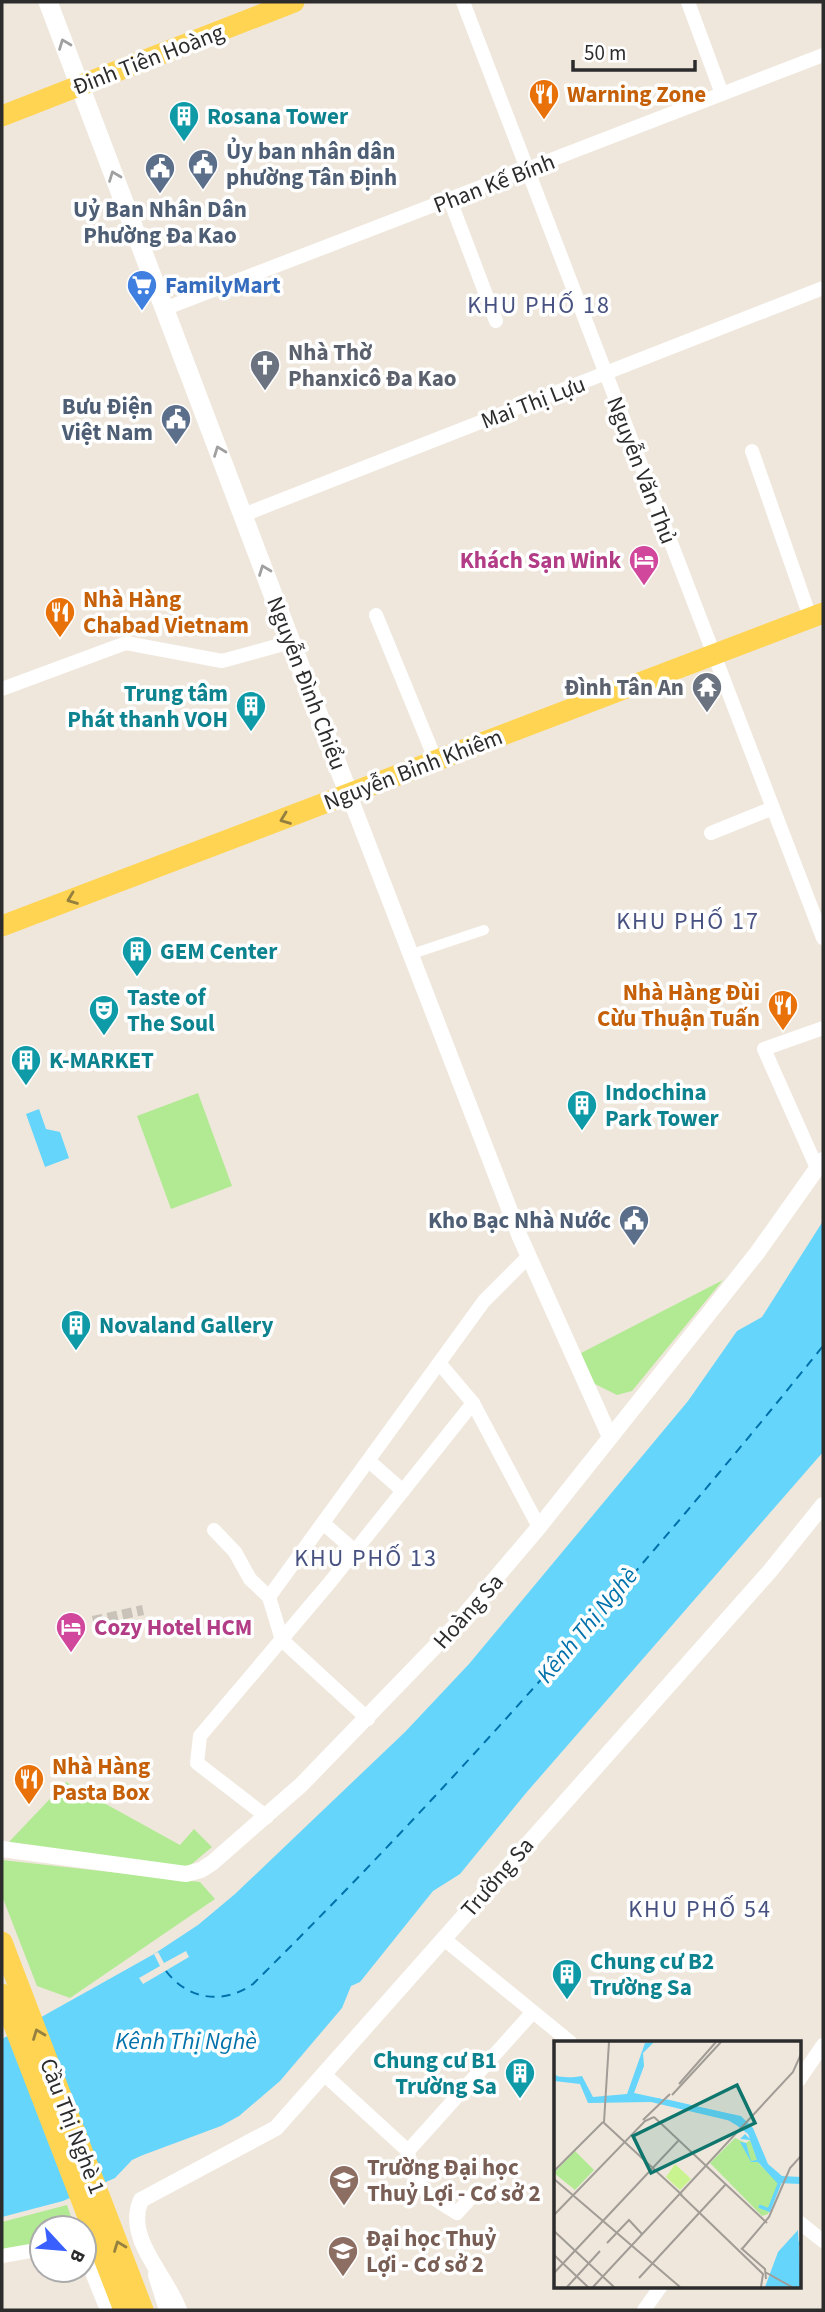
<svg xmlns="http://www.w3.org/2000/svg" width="825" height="2312" viewBox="0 0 825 2312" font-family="'Source Sans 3',sans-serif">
	<rect width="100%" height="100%" fill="#efe7dc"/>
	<g fill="#b2ea94">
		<path d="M198 1093 232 1186 171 1209 137 1116Z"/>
		<path d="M723 1280 632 1391 617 1395 591 1382 581 1353Z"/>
		<path d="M66 1782 180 1845 194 1829 212 1847 187 1868 7 1844Z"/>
		<path d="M2 1860 200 1882 215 1899 70 1998 37 1986 2 1896Z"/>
		<path d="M67 2205 75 2228H42V2244L2 2250V2222Z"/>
	</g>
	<g fill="#65d5fb">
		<path d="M39 1109 46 1129 60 1132 69 1158 45 1167 26 1114Z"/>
		<path d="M823 1221V1452L526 1793 460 1874 433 1891 360 1982 351 1986 342 2008 280 2081 239 2116 221 2126 143 2155 132 2160 115 2178 63 2201 2 2217V2039L154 1954 198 1925 235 1894 405 1732 469 1664 688 1401 737 1331 762 1317Z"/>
	</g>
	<path fill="#efe7dc" d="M186 1951 189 1957 143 1984 139 1978 160 1966 154 1954 158 1952 164 1963Z"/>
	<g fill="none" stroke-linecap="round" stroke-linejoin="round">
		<path stroke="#0072ab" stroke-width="2" stroke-dasharray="9 7" stroke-linecap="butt" d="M166 1971C188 2000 223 2005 253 1984 456 1783 644 1568 823 1346"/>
		<path stroke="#c8c2b9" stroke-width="10" stroke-dasharray="10 5" stroke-linecap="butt" d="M93 1621 143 1610"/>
		<path stroke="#fff" stroke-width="10" d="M409 955 484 930"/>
		<g stroke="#fff" stroke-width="14">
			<path d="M463 2 823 938"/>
			<path d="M688 2 722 94"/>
			<path d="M450 200 496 321"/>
			<path d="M164 309 823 55"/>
			<path d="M752 451 810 617"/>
			<path d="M243 515 823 288"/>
			<path d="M376 615 436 761"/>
			<path d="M2 689 126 643 222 661 291 642"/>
			<path d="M711 833 773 808"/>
			<path d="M817 1168 764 1049 823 1028"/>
			<path d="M440 1364 473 1403 539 1527"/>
			<path d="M369 1461 403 1491"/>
			<path d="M323 1523 355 1551"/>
			<path d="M214 1530 235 1552 250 1579 269 1597 282 1640 368 1719"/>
			<path d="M269 1597 484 1301 529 1256"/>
			<path d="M267 1817 197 1763 200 1736 331 1581 473 1403"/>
			<path d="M444 1939 570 2042"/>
			<path d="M325 2075 408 2151 532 2013"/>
			<path d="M799 2080 823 2045"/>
			<path d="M408 2151C412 2186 428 2195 457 2213L477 2191"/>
			<path d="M799 2222 823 2241"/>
			<path d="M84 2253 107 2310"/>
			<path d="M2 2256 42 2249"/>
			<path d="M644 2310 661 2286"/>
		</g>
		<g stroke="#fff" stroke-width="16">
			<path d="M349 795 520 1237 610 1437"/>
			<path d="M2 1849 186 1874 201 1870 212 1863 301 1785 456 1625 539 1527 757 1253 823 1160"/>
			<path d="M156 2275 167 2310"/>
			<path d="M179 2310C167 2276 124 2238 141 2200L276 2128 770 1571 823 1505"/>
		</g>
		<path stroke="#fff" stroke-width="19" d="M48 2 349 795"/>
		<g stroke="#fed452" stroke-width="21">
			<path d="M2 116 294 2"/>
			<path d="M2 926 823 613"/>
			<path d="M2 1942 143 2310"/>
			<path d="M2 1994 124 2310"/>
		</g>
	</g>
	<defs><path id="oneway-chevron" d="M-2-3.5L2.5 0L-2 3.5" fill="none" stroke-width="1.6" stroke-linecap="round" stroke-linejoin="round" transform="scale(1.75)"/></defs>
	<g stroke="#a0a0a0">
		<use href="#oneway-chevron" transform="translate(64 44) rotate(-111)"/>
		<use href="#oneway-chevron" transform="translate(114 176) rotate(-111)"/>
		<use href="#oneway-chevron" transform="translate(219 451) rotate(-111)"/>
		<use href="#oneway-chevron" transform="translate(264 570) rotate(-111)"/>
	</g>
	<g stroke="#95803f">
		<use href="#oneway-chevron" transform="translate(285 819) rotate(159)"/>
		<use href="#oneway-chevron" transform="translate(72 899) rotate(159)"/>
		<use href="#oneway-chevron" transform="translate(38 2034) rotate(-111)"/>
		<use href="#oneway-chevron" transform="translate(119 2246) rotate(-111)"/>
	</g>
	<defs>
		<g id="restaurant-pin" transform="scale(1.575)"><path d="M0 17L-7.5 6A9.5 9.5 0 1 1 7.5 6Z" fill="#e8710a" stroke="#fff"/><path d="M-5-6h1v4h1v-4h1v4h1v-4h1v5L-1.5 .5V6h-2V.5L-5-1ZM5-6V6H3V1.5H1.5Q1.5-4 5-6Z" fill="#fff"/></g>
		<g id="building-pin" transform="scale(1.575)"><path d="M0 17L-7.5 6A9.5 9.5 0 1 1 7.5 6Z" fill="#0f9aa8" stroke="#fff"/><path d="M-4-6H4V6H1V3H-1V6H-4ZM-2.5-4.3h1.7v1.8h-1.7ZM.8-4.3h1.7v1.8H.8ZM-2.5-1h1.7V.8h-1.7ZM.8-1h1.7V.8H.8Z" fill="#fff"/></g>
		<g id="civic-pin" transform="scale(1.575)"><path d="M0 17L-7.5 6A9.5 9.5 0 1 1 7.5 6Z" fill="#5c6f8a" stroke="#fff"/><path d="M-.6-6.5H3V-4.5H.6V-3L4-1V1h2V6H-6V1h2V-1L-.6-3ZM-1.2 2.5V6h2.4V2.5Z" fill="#fff"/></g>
		<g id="supermarket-pin" transform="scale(1.575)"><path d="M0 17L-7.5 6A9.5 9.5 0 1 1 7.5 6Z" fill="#3f7fe0" stroke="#fff"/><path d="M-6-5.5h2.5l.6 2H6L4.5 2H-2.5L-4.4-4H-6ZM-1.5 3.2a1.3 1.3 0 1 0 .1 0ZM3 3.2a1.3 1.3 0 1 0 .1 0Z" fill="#fff"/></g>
		<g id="church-pin" transform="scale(1.575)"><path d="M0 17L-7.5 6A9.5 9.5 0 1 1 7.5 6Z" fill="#6b7280" stroke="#fff"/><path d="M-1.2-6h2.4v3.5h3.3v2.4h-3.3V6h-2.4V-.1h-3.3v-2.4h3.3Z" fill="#fff"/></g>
		<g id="hotel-pin" transform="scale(1.575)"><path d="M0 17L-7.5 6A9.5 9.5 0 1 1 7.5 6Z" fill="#d1479c" stroke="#fff"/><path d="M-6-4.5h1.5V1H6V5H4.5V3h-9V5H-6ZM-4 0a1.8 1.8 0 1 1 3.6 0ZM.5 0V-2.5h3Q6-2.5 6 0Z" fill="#fff"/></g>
		<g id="temple-pin" transform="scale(1.575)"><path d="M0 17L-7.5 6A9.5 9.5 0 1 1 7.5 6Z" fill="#6b7280" stroke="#fff"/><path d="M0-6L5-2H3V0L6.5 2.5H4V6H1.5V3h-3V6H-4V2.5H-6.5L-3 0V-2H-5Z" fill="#fff"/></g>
		<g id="theatre-pin" transform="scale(1.575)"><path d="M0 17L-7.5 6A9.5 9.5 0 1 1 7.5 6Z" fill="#0f9aa8" stroke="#fff"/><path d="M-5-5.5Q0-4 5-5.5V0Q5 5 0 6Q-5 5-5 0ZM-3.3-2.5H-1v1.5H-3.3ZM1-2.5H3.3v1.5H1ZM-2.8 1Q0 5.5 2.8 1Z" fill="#fff"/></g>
		<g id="university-pin" transform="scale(1.575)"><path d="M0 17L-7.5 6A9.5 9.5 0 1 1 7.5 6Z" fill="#8d6e63" stroke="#fff"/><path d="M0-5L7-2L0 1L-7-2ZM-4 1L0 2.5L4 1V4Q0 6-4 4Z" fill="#fff"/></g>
	</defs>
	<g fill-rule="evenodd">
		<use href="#restaurant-pin" x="544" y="94"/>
		<use href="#building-pin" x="184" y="116"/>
		<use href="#civic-pin" x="203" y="164"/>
		<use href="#civic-pin" x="160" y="168"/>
		<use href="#supermarket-pin" x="142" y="285"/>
		<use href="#church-pin" x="265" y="365"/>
		<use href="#civic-pin" x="176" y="419"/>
		<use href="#hotel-pin" x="644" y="560"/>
		<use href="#restaurant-pin" x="60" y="612"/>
		<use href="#temple-pin" x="707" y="687"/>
		<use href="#building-pin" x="251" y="706"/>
		<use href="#building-pin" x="137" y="951"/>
		<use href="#restaurant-pin" x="783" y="1005"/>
		<use href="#theatre-pin" x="104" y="1010"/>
		<use href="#building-pin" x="26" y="1060"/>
		<use href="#building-pin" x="582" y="1105"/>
		<use href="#civic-pin" x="634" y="1220"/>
		<use href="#building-pin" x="76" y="1325"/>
		<use href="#hotel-pin" x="71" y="1627"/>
		<use href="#restaurant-pin" x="29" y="1779"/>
		<use href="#building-pin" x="567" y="1974"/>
		<use href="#building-pin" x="520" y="2073"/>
		<use href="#university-pin" x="344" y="2180"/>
		<use href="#university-pin" x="343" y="2251"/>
	</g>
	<g text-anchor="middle" stroke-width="7" stroke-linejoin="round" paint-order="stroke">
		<g font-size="23" fill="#2c2c2c" stroke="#fff">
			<text transform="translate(148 59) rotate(-21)" y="8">Đinh Tiên Hoàng</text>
			<text transform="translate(494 183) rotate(-21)" y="8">Phan Kế Bính</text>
			<text transform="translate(533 402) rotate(-21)" y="8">Mai Thị Lựu</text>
			<text transform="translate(642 470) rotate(69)" y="8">Nguyễn Văn Thủ</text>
			<text transform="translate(307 683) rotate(69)" y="8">Nguyễn Đình Chiểu</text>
			<text transform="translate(413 769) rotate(-21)" y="8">Nguyễn Bỉnh Khiêm</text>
			<text transform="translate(468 1611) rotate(-48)" y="8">Hoàng Sa</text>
			<text transform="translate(497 1877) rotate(-49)" y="8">Trường Sa</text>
			<text transform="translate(73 2126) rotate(69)" y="8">Cầu Thị Nghè 1</text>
		</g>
		<g font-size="23" font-weight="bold" fill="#c56008" stroke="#fff" text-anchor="start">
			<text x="567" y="102">Warning Zone</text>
			<text x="83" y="607">Nhà Hàng<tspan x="83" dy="26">Chabad Vietnam</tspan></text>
			<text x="760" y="1000" text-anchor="end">Nhà Hàng Đùi<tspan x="760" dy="26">Cừu Thuận Tuấn</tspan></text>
			<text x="52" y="1774">Nhà Hàng<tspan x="52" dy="26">Pasta Box</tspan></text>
		</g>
		<g font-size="23" font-weight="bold" fill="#0d838f" stroke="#fff" text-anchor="start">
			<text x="207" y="124">Rosana Tower</text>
			<text x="228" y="701" text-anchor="end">Trung tâm<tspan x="228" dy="26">Phát thanh VOH</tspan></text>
			<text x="160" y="959">GEM Center</text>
			<text x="127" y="1005">Taste of<tspan x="127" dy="26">The Soul</tspan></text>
			<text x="49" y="1068">K-MARKET</text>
			<text x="605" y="1100">Indochina<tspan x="605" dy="26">Park Tower</tspan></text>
			<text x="99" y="1333">Novaland Gallery</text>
			<text x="590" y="1969">Chung cư B2<tspan x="590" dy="26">Trường Sa</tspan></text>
			<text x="497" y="2068" text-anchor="end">Chung cư B1<tspan x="497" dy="26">Trường Sa</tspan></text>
		</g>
		<g font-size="23" font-weight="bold" fill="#4e5e75" stroke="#fff" text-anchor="end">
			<text x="226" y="159" text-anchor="start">Ủy ban nhân dân<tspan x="226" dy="26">phường Tân Định</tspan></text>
			<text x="160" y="217" text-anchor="middle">Uỷ Ban Nhân Dân<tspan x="160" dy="26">Phường Đa Kao</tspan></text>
			<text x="153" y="414">Bưu Điện<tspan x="153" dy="26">Việt Nam</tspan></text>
			<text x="611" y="1228">Kho Bạc Nhà Nước</text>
		</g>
		<g font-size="23" font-weight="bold" fill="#366cbe" stroke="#fff" text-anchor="start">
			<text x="165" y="293">FamilyMart</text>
		</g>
		<g font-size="23" font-weight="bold" fill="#5b616d" stroke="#fff" text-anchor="start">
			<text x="288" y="360">Nhà Thờ<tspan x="288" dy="26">Phanxicô Đa Kao</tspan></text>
			<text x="684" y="695" text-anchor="end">Đình Tân An</text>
		</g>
		<g font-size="23" font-weight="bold" fill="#b23c85" stroke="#fff" text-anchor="end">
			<text x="621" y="568">Khách Sạn Wink</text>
			<text x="94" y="1635" text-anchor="start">Cozy Hotel HCM</text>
		</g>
		<g font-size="23" font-weight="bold" fill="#785e54" stroke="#fff" text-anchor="start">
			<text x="367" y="2175">Trường Đại học<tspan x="367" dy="26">Thuỷ Lợi - Cơ sở 2</tspan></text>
			<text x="366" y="2246">Đại học Thuỷ<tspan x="366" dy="26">Lợi - Cơ sở 2</tspan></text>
		</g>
		<g font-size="24" letter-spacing="2" fill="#475281" stroke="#fff">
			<text x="539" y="313">KHU PHỐ 18</text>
			<text x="688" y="929">KHU PHỐ 17</text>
			<text x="366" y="1566">KHU PHỐ 13</text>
			<text x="700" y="1917">KHU PHỐ 54</text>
		</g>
		<g font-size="24" font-style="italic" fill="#0072ab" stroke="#fff">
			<text transform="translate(587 1625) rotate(-50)" y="8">Kênh Thị Nghè</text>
			<text x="186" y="2049">Kênh Thị Nghè</text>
		</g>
	</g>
	<g transform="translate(554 2041)">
		<rect width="247" height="247" fill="#efe7dc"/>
		<path d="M181 97 192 102 196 99 206 124 227 143 214 173 208 175 156 122ZM21 110 40 129 21 149 0 132Z" fill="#b2ea94"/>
		<path d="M121 123 137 138 126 149 112 136Z" fill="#c9f38e"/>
		<path d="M100 1 89 12 90 25 80 52 187 75 199 87 214 123 228 135 247 136V143L223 142 204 121H197L186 101 192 102 197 120 203 119 196 99 186 98 191 93 196 98 194 93 177 80 97 61 34 62 26 43 0 40V33L8 38 28 35 39 56 73 53 91 2ZM244 189 247 246H211L224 211Z" fill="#65d5fb"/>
		<path fill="none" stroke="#65d5fb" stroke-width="3.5" d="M0 37 27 39 37 59H106M112 60 168 73 182 82M205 165 215 169 226 141M226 235 235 213 247 201"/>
		<path fill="none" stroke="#a19c96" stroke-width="2" d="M125 43 162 1M118 54 167 1M100 76 213 182M89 79 116 53M49 81 128 154M50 81 55 1M0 130 49 81M0 138 126 246M126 153 209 233 207 246M0 174 91 80 100 76M0 190 60 246M53 202 75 179 88 193M187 207 211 228 212 238M188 208 215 176 236 127 247 115M0 214 34 246M211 231 238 246M0 232 125 99M85 237 172 143M13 246 46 210M39 246 239 31 247 13"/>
		<path fill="#0f766e" fill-opacity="0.15" stroke="#0f766e" stroke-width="3.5" d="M183 44 201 82 97 132 79 95Z"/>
		<rect width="247" height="247" fill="none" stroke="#2c2c2c" stroke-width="3.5"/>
	</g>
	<rect width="825" height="2312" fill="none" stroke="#2c2c2c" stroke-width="7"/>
	<g transform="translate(63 2249) rotate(116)"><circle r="33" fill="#ffffff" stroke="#ababab" stroke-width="2"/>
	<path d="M0-5L12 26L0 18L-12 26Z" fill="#3960ff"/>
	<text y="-10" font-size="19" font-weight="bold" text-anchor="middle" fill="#2c2c2c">B</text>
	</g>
	<path d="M573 60v10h122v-10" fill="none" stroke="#2c2c2c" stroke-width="3.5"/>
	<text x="584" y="60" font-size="21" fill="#2c2c2c" stroke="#ffffff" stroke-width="5" paint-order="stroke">50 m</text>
</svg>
